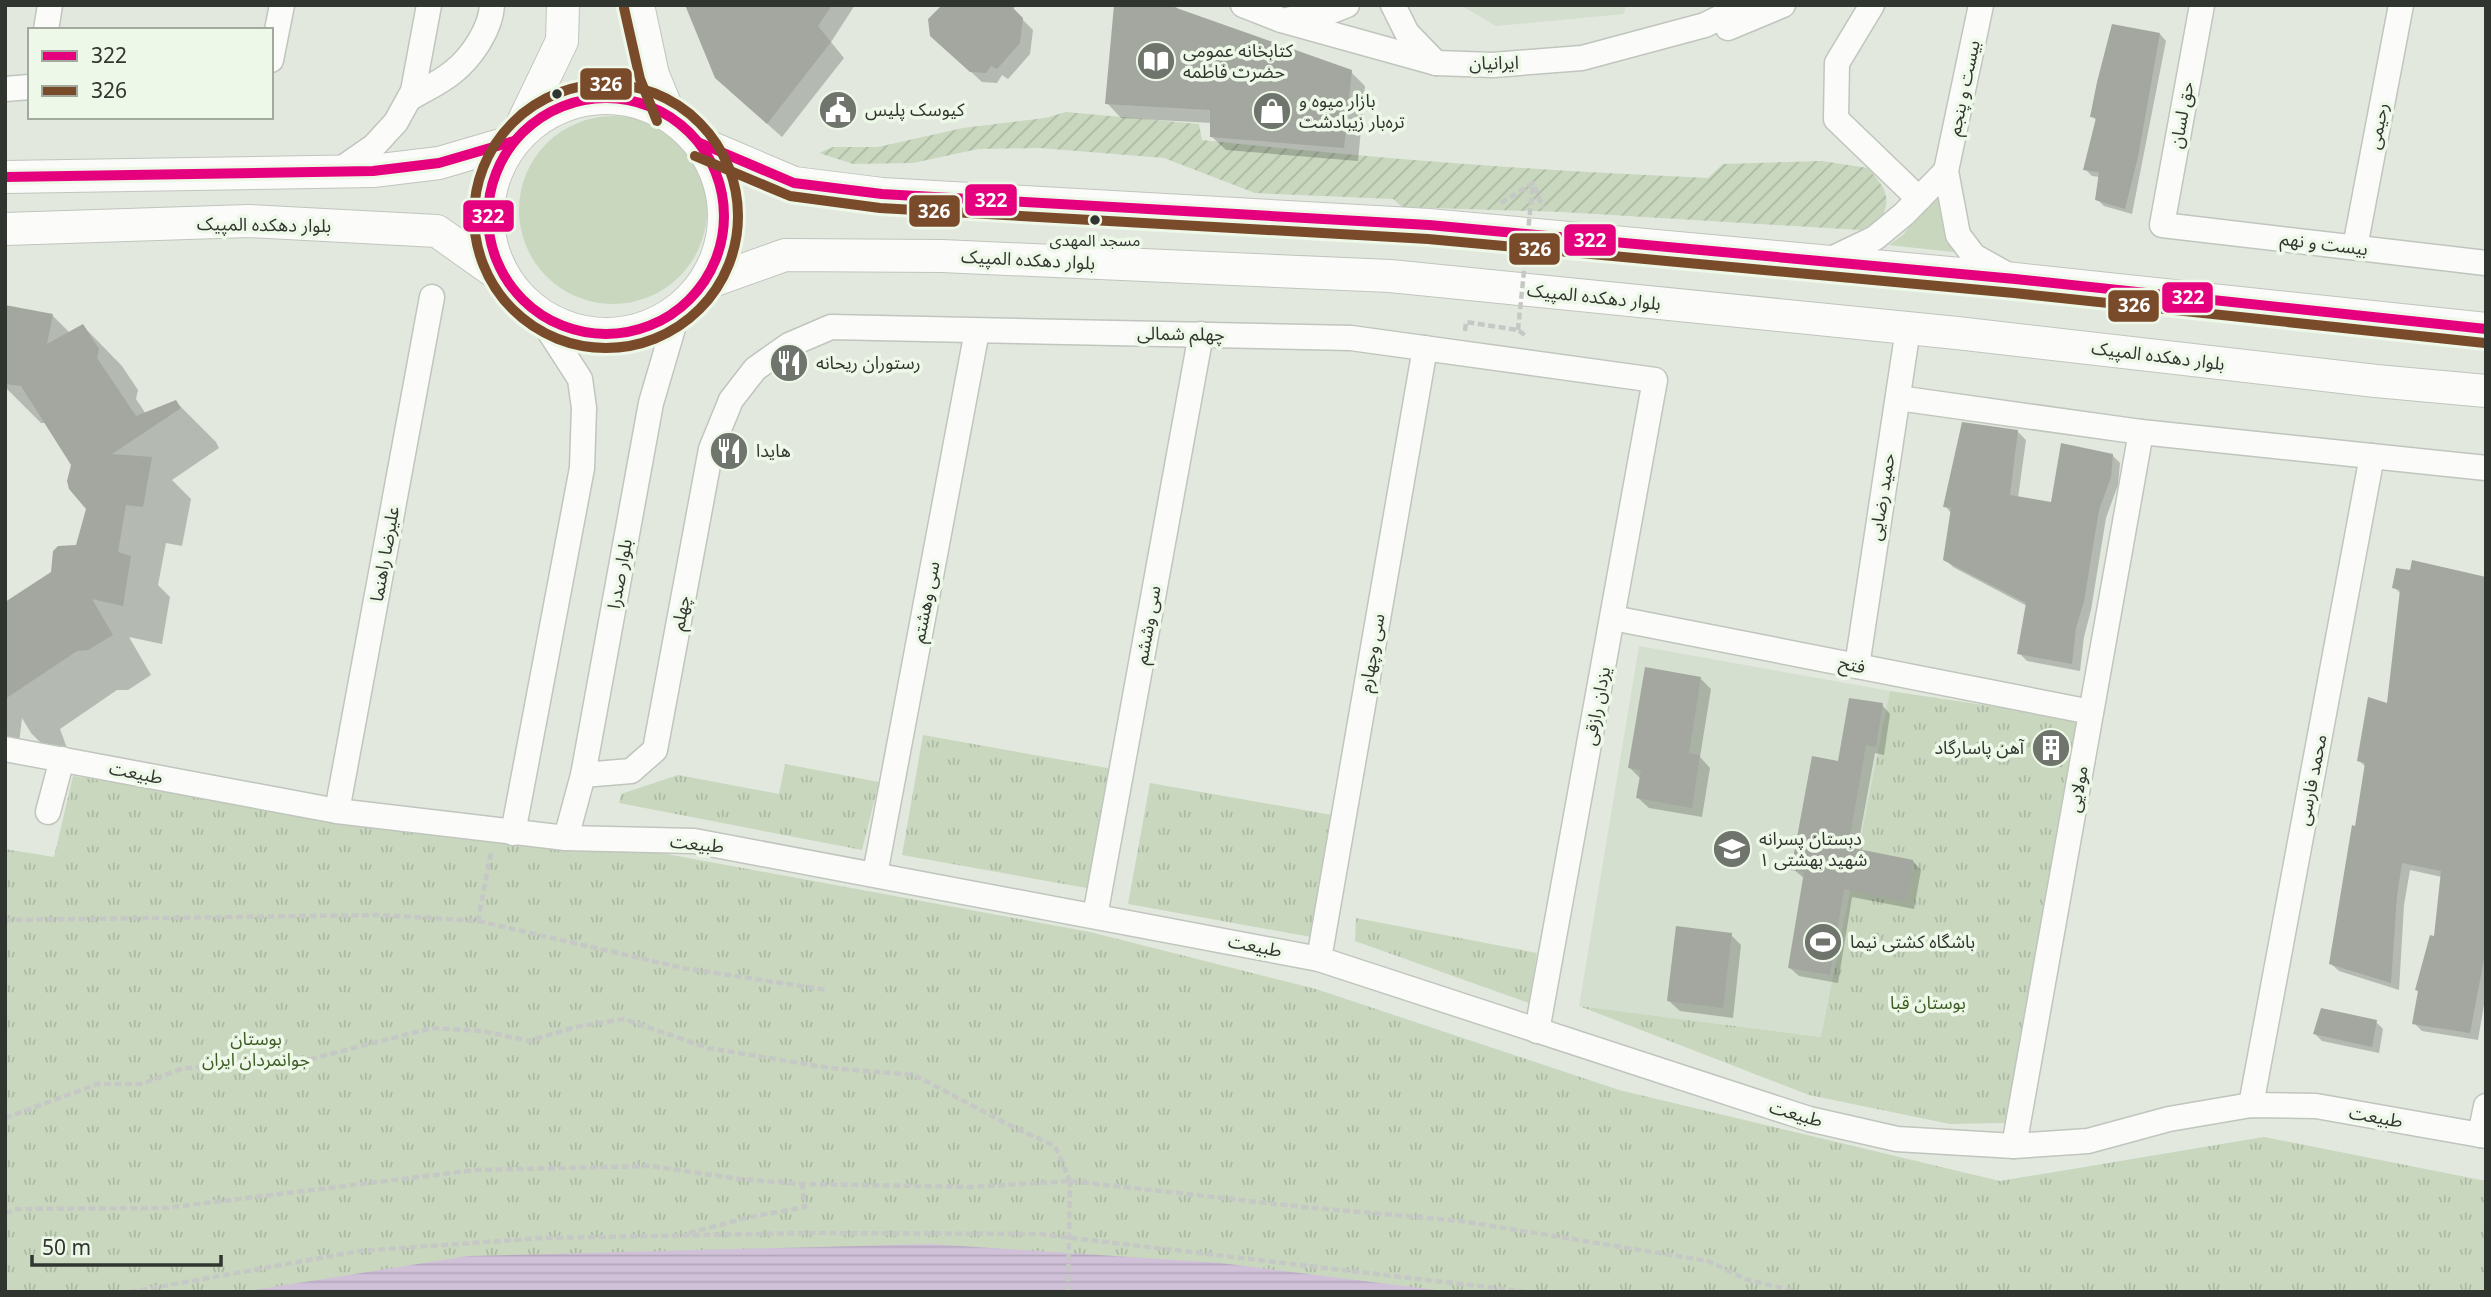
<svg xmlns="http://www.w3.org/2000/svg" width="2491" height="1297" viewBox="0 0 2491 1297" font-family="'Noto Sans','Noto Sans Arabic',sans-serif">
	<defs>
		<pattern id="park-tufts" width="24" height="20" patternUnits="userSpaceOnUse" patternTransform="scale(1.75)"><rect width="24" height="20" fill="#c8d7be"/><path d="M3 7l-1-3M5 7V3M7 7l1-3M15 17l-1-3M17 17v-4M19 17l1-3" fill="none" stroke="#acb9a4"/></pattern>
		<pattern id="garden-furrows" width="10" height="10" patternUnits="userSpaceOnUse" patternTransform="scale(1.75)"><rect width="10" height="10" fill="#c8d7be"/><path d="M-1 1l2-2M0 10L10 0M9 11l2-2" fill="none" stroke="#acb9a4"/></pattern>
		<pattern id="water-rules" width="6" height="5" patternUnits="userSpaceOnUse" patternTransform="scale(1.75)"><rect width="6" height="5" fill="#d0c1d9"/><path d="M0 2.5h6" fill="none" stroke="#b3a6bb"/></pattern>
	</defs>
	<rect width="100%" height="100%" fill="#e2e8de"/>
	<g fill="#d5dfcf">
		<path d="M1460 5H1626L1624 14 1496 26Z"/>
		<path d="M1639 646 1890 691 1822 1037 1579 1006Z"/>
	</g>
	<g fill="#c8d7be">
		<circle cx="613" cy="210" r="94"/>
		<path d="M1939 190 1962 253 1889 245 1903 235Z"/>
	</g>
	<g fill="url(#park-tufts)">
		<path d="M1890 691 2077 719 2005 1123 1950 1124 1809 1095 1579 1006 1821 1037Z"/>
		<path d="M923 735 1113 769 1092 889 902 855Z"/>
		<path d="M785 764 879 782 862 850 619 803 621 794 678 775 779 794Z"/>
		<path d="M73 776 337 817 629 847 1090 932 1316 989 1619 1090 2000 1181 2264 1137 2486 1181V1292H5V849L54 857Z"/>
		<path d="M1150 783 1332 815 1311 937 1128 904Z"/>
		<path d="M1356 918 1537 953 1529 1003 1355 941Z"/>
	</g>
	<path fill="url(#garden-furrows)" d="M1066 112 1199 124 1202 140C1370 158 1538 171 1708 178L1723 164 1822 161 1868 168C1885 189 1893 195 1880 222L1860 230 1562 212 1402 207 1393 199 1255 193 1164 158 1040 148 978 149 913 163 853 164 819 153 833 147H878L963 128 1045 118Z"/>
	<path fill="url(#water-rules)" d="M931 1244 1220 1263 1452 1292H242L468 1256Z"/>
	<g fill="#0003">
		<path d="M687 5H855L831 42 844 58 782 137 731 92Z"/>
		<path d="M944 5H1016L1013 10 1033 30 1030 54 1008 79 1002 75 997 83 982 82 940 43Z"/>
		<path d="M1116 5H1174L1180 11 1351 72 1365 86 1358 161 1226 150 1211 136 1212 123 1121 118 1107 103Z"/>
		<path d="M2160 34 2166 41 2132 214 2104 206 2097 199 2100 177 2092 176 2085 169 2097 121 2092 116Z"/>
		<path d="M5 307 53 316 70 333 83 326 122 366 138 390 136 399 146 414 176 402 216 442 219 448 172 480 191 499 182 546 166 543 158 585 170 597 162 644 129 637 151 675 128 690H117L60 729 75 770 71 773 31 733 22 718 19 743 5 741V604L53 573 78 546 88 508 73 465 46 423H41L5 387Z"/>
		<path d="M2017 431 2026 440 2018 498 2052 504 2112 455 2120 463 2118 485 2106 518 2091 610 2084 637 2080 671 2027 661 2019 653 2027 606 1953 567 1945 559 1952 514 1945 506Z"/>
		<path d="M2486 572V993L2478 1040 2422 1031 2414 1023 2436 938 2442 877 2410 870 2404 905 2399 990 2339 971 2330 963 2357 828 2366 767 2358 760 2389 705 2401 594 2394 587 2484 578Z"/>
		<path d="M1701 679 1711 689 1700 757 1710 768 1702 817 1649 808 1638 798 1641 779 1630 768Z"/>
		<path d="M1882 705 1890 714 1884 755 1875 753 1857 851 1913 861 1921 870 1914 909 1852 897 1838 983 1799 976 1790 968 1805 879 1793 869 1840 763Z"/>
		<path d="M2064 737 2067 740 2062 767 2042 764 2039 761Z"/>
		<path d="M1731 935 1741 945 1733 1018 1680 1011 1669 1001Z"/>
		<path d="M2376 1022 2383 1029 2379 1053 2322 1041 2315 1034Z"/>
	</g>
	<g fill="#a3a7a0">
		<path d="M685 5H832L818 26 831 42 767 124 715 78Z"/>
		<path d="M942 5H1010L1023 18 1020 43 997 69 991 66 986 73 970 72 930 36 928 19Z"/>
		<path d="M1114 5H1168L1352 70 1344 148 1210 137V110L1105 104Z"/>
		<path d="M2112 24 2160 33 2138 157 2125 209 2095 200 2099 172 2083 170 2096 118 2090 117 2097 82Z"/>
		<path d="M5 305 53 314 47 344 83 324 99 349 97 358 136 416 176 400 181 408 112 454 152 457 143 507 126 505 118 552 131 556 123 606 92 599 113 635 88 650 77 651 5 699V602L51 572 53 551 58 546 76 545 86 509 69 489 67 481 71 465 21 386 5 384Z"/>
		<path d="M1962 422 2018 430 2010 495 2051 502 2061 443 2113 454 2111 477 2099 510 2084 601 2076 628 2072 664 2017 654 2026 603 1943 560 1951 508 1943 507Z"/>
		<path d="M2412 560 2486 577V949L2470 1033 2412 1024 2418 991 2415 990 2430 935 2434 936 2441 871 2402 863 2397 896 2391 983 2329 964 2352 825 2355 826 2365 763 2357 761 2368 697 2387 703 2400 590 2392 588 2396 568 2410 570Z"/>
		<path d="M1645 667 1701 677 1689 753 1700 755 1692 808 1636 798 1641 770 1628 768Z"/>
		<path d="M1849 698 1883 703 1876 747 1866 745 1848 847 1913 860 1906 901 1844 889 1830 975 1788 968 1804 872 1791 870 1812 756 1838 761Z"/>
		<path d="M2042 731 2064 735 2059 765 2037 761Z"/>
		<path d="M1676 926 1732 933 1723 1008 1667 1001Z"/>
		<path d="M2321 1008 2377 1020 2372 1047 2313 1034Z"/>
	</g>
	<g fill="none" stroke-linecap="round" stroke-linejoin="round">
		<g stroke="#c0c5bd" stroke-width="27">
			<g id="minor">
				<path d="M1243 5 1281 20 1436 63 1493 65 1582 58 1705 25 1745 5"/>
				<path d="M1393 5 1407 33 1436 63"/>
				<path d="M1872 5 1837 63 1836 119 1919 199"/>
				<path d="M1981 5 1946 171 1958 235 1974 256 2008 275"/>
				<path d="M2202 5 2162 225 2486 263"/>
				<path d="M1291 19 1319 16 1347 5"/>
				<path d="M1728 28 1783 5"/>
				<path d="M46 30 50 5"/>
				<path d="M271 60 282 5"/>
				<path d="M5 89 30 87"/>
				<path d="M409 99C423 90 440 83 453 72 471 58 491 29 492 5"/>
				<path d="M338 171 374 146 396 122 413 91 429 5"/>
				<path d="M2355 247 2401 5"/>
				<path d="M1827 261 1875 238 1904 214 1946 171"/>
				<path d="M1898 398 2141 432 2486 468"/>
				<path d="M1613 618 2091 712"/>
				<path d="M1857 666 1908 329"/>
				<path d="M5 749 337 811 566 838 694 841 1319 959 1809 1119 1897 1139 2014 1146 2088 1141 2169 1119 2251 1105 2316 1106 2486 1136"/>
				<path d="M583 775 631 771 655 750 711 449 731 400 755 369 789 345 831 327 1351 338 1655 380 1537 1031"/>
				<path d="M337 811 432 297"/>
				<path d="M48 812 62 759"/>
				<path d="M513 833 582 468 584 408 580 379 538 314"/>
				<path d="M566 838 583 775 651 403 678 311"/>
				<path d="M875 874 977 331"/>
				<path d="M1095 916 1201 334"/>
				<path d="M1319 959 1425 348"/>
				<path d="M2251 1105 2372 456"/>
				<path d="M2480 1135 2486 1106"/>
				<path d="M2014 1146 2141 432"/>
			</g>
		</g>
		<g stroke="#c0c5bd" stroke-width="34">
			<g id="major">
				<path d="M638 5 653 75 670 116"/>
				<circle cx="606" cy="216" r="118"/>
				<path d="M700 143 794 183 882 194 1429 225 2015 279 2486 329"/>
				<path d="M5 177 373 171 439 163 514 141 562 41 563 5"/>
				<path d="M5 229 249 221 437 231 506 280"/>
				<path d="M704 284 785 255 942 256 1390 276 1957 333 2376 381 2486 391"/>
			</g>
		</g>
		<g stroke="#c6c8c5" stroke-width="4.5" stroke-dasharray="7 3.5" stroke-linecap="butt">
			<path d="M1501 203 1533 183 1543 208"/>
			<path d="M1465 331 1466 322 1518 330 1526 336"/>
			<path d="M5 920 381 915 478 921 491 853"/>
			<path d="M478 921 683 968 827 990"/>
			<path d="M5 1118 98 1084H141L181 1069 255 1061 291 1064 432 1028 483 1031 529 1041 576 1027 624 1019 708 1048 830 1068 914 1075 1015 1128 1055 1146 1070 1181"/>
			<path d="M5 1213 17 1209 165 1208 476 1170 651 1166 739 1179 802 1184 972 1187 1070 1181 1304 1207 1461 1221 1708 1261 1748 1280 1799 1292"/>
			<path d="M689 1233 750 1217 805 1207 802 1184"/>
			<path d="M130 1292 359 1251 541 1238 810 1233 1039 1234 1528 1292"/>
		</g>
		<use href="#minor" stroke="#fbfcfa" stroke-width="24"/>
		<use href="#major" stroke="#fbfcfa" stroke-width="32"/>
		<g stroke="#c6c8c5" stroke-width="4.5" stroke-dasharray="7 3.5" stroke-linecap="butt">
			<path d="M1518 330 1533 183"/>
			<path d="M1068 1292 1070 1181"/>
		</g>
		<g stroke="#eef8e8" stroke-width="16">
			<g id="bus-1">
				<circle cx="606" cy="216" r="118"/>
				<path d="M700 143 794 183 882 194 1429 225 2015 279 2486 329"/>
				<path d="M5 177 373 171 439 163 514 141"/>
			</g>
		</g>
		<g stroke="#eef8e8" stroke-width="16">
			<g id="bus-2">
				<path d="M624 8 640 79 657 121"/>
				<circle cx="606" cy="216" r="132"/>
				<path d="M695 156 790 196 880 208 1428 239 2014 293 2485 343"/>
			</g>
		</g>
		<use href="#bus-1" stroke="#e5007d" stroke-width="10"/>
		<use href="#bus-2" stroke="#7a4b2a" stroke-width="10"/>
	</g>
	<defs>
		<g id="library-disc" transform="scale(2.0125)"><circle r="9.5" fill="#6f746c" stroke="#eef8e8"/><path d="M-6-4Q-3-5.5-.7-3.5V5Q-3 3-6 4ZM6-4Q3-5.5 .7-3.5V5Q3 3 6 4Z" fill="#fff"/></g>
		<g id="civic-disc" transform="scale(2.0125)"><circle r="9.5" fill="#6f746c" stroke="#eef8e8"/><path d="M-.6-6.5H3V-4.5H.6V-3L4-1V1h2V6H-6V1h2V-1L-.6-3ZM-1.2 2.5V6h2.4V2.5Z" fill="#fff"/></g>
		<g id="shop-disc" transform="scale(2.0125)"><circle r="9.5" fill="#6f746c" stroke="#eef8e8"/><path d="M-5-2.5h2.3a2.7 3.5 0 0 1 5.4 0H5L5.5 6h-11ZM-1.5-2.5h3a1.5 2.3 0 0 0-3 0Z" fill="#fff"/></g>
		<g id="restaurant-disc" transform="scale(2.0125)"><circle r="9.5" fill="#6f746c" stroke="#eef8e8"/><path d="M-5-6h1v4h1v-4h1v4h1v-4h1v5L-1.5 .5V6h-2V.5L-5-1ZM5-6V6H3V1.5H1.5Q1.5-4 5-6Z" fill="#fff"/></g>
		<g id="building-disc" transform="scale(2.0125)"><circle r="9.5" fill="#6f746c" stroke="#eef8e8"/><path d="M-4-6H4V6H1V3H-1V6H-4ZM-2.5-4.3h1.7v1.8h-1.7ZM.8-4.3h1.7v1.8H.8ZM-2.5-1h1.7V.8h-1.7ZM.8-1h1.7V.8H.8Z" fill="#fff"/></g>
		<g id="school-disc" transform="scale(2.0125)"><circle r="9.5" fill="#6f746c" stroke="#eef8e8"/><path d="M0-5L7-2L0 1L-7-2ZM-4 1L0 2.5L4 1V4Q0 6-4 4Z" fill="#fff"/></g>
		<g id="stadium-disc" transform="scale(2.0125)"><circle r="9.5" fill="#6f746c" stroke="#eef8e8"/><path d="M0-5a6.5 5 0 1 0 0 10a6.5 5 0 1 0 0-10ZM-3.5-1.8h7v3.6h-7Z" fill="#fff"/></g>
	</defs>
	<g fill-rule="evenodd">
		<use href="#library-disc" x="1156" y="61"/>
		<use href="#civic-disc" x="838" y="110"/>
		<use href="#shop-disc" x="1272" y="111"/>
		<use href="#restaurant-disc" x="789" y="363"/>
		<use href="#restaurant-disc" x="729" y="451"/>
		<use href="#building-disc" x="2051" y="748"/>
		<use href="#school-disc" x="1732" y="849"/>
		<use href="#stadium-disc" x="1823" y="942"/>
	</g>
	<g fill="#31352f" stroke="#eef8e8" stroke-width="2.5">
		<circle cx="557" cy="94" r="6"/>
		<circle cx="1095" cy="220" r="6"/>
	</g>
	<g text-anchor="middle" stroke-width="7" stroke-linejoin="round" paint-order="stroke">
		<g font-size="16" fill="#31352f" stroke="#eef8e8">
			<text x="1095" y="246">مسجد المهدی</text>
		</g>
		<g font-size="18" fill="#31352f" stroke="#eef8e8" text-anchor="start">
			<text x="1183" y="57">کتابخانه عمومی<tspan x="1183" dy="21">حضرت فاطمه</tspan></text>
			<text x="1299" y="107">بازار میوه و<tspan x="1299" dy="21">تره‌بار زیبادشت</tspan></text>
			<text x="865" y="116">کیوسک پلیس</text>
			<text x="816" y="369">رستوران ریحانه</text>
			<text x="756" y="457">هایدا</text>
			<text x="2024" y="754" text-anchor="end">آهن پاسارگاد</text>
			<text x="1759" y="845">دبستان پسرانه<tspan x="1759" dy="21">شهید بهشتی ۱</tspan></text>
			<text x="1850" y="948">باشگاه کشتی نیما</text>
		</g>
		<g font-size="18" fill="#31352f" stroke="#eef8e8">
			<text transform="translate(1494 63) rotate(-1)" y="6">ایرانیان</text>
			<text transform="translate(1964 88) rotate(-78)" y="6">بیست و پنجم</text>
			<text transform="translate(2182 115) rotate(-80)" y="6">حق لسان</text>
			<text transform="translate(2378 126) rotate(-79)" y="6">رحیمی</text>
			<text transform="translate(264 225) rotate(1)" y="6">بلوار دهکده المپیک</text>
			<text transform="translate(2324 244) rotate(7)" y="6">بیست و نهم</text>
			<text transform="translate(1028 260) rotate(3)" y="6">بلوار دهکده المپیک</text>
			<text transform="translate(1594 297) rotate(6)" y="6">بلوار دهکده المپیک</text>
			<text transform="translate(1181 334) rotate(1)" y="6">چهلم شمالی</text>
			<text transform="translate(2158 356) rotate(7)" y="6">بلوار دهکده المپیک</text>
			<text transform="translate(1882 497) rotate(-81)" y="6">حمید رضایی</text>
			<text transform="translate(385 554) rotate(-80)" y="6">علیرضا راهنما</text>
			<text transform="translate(620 574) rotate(-80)" y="6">بلوار صدرا</text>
			<text transform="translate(926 602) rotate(-79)" y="6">سی وهشتم</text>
			<text transform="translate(681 613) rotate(-80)" y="6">چهلم</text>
			<text transform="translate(1148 625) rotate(-80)" y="6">سی وششم</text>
			<text transform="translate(1372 653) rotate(-80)" y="6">سی وچهارم</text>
			<text transform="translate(1852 665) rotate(11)" y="6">فتح</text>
			<text transform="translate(1597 706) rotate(-79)" y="6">یزدان رازقی</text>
			<text transform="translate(136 773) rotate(11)" y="6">طبیعت</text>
			<text transform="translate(2312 780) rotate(-79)" y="6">محمد فارسی</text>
			<text transform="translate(2078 789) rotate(-80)" y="6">مولایی</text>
			<text transform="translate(697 844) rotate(6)" y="6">طبیعت</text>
			<text transform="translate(1255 946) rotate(11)" y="6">طبیعت</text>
			<text transform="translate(1796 1114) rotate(16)" y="6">طبیعت</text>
			<text transform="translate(2376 1117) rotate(10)" y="6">طبیعت</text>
		</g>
		<g font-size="18" fill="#3d5c24" stroke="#eef8e8">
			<text x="1928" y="1009">بوستان قبا</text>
			<text x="256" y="1045">بوستان<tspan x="256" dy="21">جوانمردان ایران</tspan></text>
		</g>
	</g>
	<g stroke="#eef8e8" stroke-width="2.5">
		<rect x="579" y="67" width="54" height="34" rx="7" fill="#7a4b2a"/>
		<rect x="964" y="183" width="54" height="34" rx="7" fill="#e5007d"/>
		<rect x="908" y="194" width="53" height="34" rx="7" fill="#7a4b2a"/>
		<rect x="462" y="199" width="53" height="34" rx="7" fill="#e5007d"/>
		<rect x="1563" y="223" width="54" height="34" rx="7" fill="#e5007d"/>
		<rect x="1508" y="232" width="53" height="34" rx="7" fill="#7a4b2a"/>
		<rect x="2161" y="281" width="53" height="33" rx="7" fill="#e5007d"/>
		<rect x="2107" y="289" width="53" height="34" rx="7" fill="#7a4b2a"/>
	</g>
	<g font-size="19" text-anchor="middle" font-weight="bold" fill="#fff">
		<text x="606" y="91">326</text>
		<text x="991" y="207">322</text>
		<text x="934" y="218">326</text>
		<text x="488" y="223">322</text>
		<text x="1590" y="247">322</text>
		<text x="1535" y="256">326</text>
		<text x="2188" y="304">322</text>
		<text x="2134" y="312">326</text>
	</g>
	<rect width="2491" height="1297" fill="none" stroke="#31352f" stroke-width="14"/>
	<rect x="28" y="28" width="245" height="91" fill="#eef8e8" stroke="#a2aa9e" stroke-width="2"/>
	<rect x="42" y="51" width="35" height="10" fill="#e5007d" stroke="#a2aa9e" stroke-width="2"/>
	<text x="91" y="63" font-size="21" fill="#31352f">322</text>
	<rect x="42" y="86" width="35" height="10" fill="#7a4b2a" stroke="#a2aa9e" stroke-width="2"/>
	<text x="91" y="98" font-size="21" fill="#31352f">326</text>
	<path d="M32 1255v10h189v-10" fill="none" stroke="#31352f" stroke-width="3.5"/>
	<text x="42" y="1255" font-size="21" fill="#31352f" stroke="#eef8e8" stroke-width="5" paint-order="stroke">50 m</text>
</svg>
